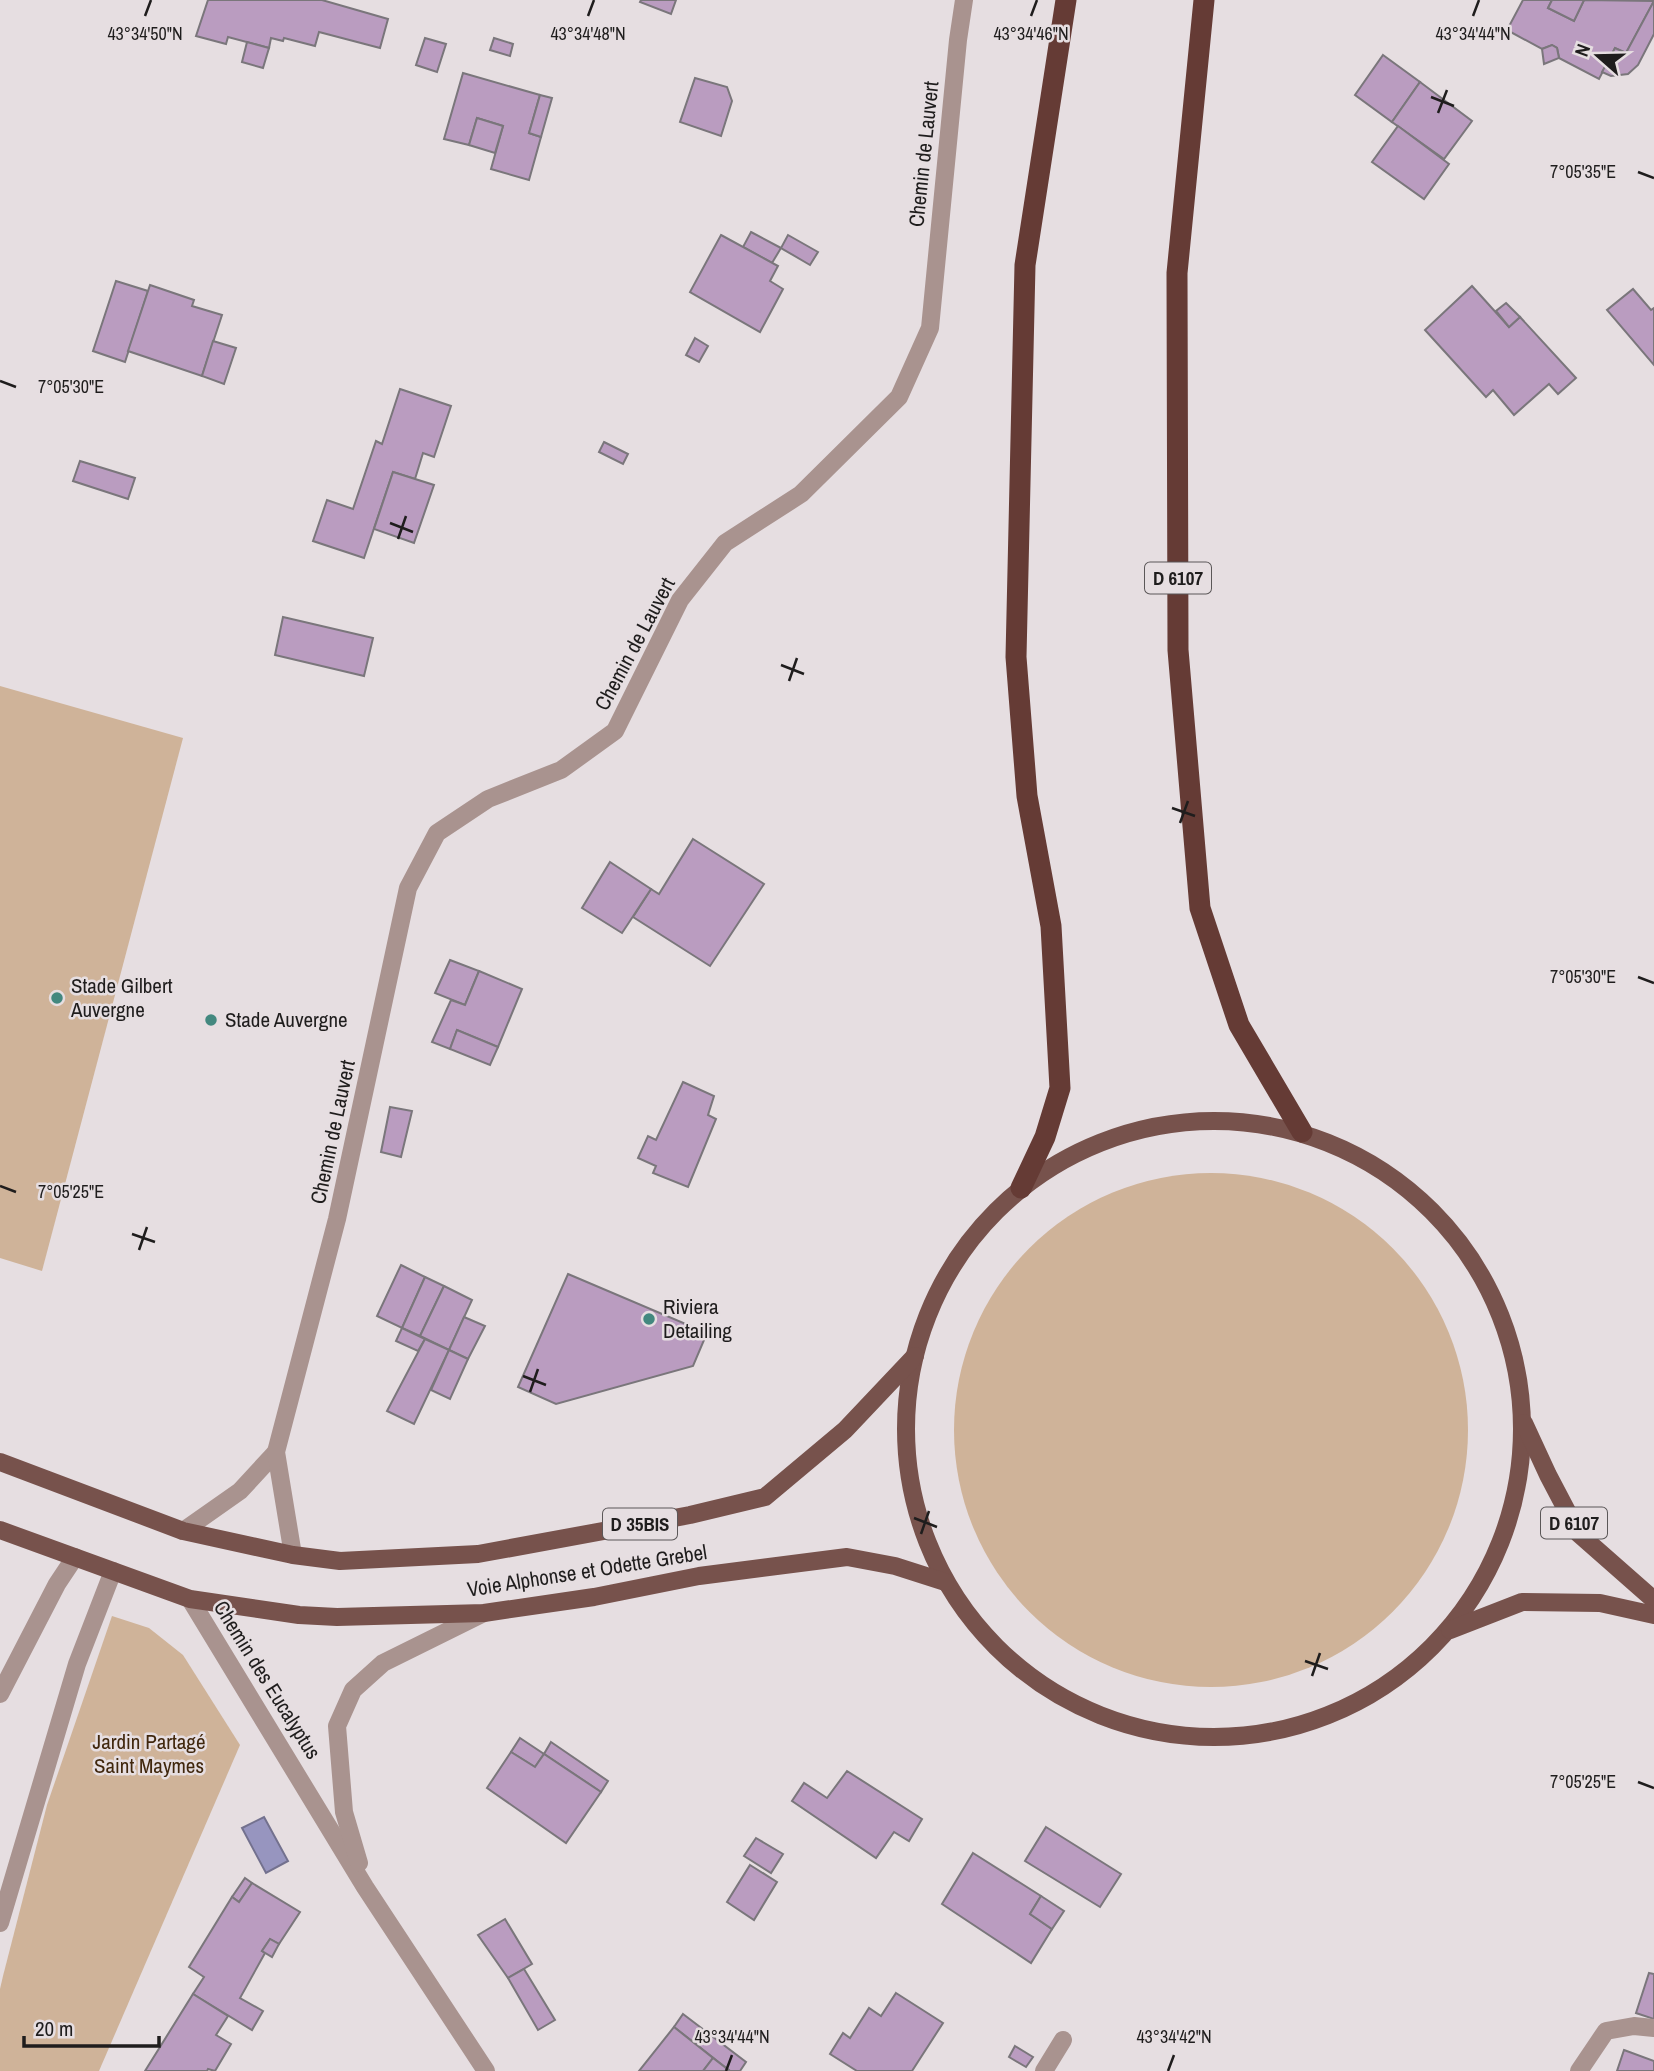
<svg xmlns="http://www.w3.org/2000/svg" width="1654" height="2071" viewBox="0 0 1654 2071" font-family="'Archivo Narrow',sans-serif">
	<rect width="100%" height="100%" fill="#e6dee1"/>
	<g fill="#cfb399">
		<path d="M0 686 183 738 42 1271 0 1258Z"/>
		<circle cx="1211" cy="1430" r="257"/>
		<path d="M112 1616 149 1628 183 1655 240 1745 99 2071H0V1989L3 1976 47 1805Z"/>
	</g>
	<path fill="#9795bf" stroke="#73718e" stroke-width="2" d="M264 1817 288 1861 266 1873 242 1828Z"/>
	<g fill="#ba9cc0" stroke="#7a767b" stroke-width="2">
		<path d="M208 0H322L388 19 380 48 319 32 315 46 284 38 283 41 271 38 269 48 228 37 226 44 196 36Z"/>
		<path d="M641 0H676L671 14 640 2Z"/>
		<path d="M1523 0H1552L1548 8 1574 21 1584 0 1654 1 1626 53 1615 48 1599 79 1559 58 1557 48 1552 45 1542 49 1507 30Z"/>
		<path d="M1552 0H1584L1574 21 1548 8Z"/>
		<path d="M1654 1V34L1638 65 1628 74 1611 76 1602 72 1615 48 1626 53Z"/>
		<path d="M425 38 446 44 437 72 416 65Z"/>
		<path d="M494 38 513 44 510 56 490 50Z"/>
		<path d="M247 42 269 48 263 68 242 62Z"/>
		<path d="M1552 45 1557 48 1559 58 1544 64 1542 49Z"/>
		<path d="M1383 55 1420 82 1392 122 1355 95Z"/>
		<path d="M463 73 540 95 529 133 541 137 529 180 491 169 503 126 477 118 469 145 444 139Z"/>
		<path d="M695 78 727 87 732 101 721 136 680 122Z"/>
		<path d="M1420 82 1472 121 1444 159 1392 122Z"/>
		<path d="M540 95 552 98 541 137 529 133Z"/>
		<path d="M477 118 503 126 495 153 469 145Z"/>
		<path d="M1398 126 1449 164 1424 199 1372 162Z"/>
		<path d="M751 232 781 248 772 263 743 247Z"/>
		<path d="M721 235 778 266 770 281 783 289 760 332 690 292Z"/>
		<path d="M788 235 818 252 810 265 781 248Z"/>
		<path d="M116 281 148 291 125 362 93 351Z"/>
		<path d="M150 285 194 300 192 306 222 315 202 376 128 351Z"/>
		<path d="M1472 286 1509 327 1520 317 1576 378 1558 394 1549 384 1514 415 1493 390 1486 397 1425 330Z"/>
		<path d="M1633 289 1651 310 1654 308V365L1607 310Z"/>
		<path d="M1506 303 1520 317 1509 327 1496 311Z"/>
		<path d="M695 338 708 346 699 362 686 355Z"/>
		<path d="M213 341 236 348 224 384 202 376Z"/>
		<path d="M400 389 451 406 434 457 423 453 415 479 393 472 364 558 313 541 327 500 353 509 376 441 382 444Z"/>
		<path d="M604 442 628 454 623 464 599 452Z"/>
		<path d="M80 461 135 478 128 499 73 481Z"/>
		<path d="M393 472 434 485 414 543 374 529Z"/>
		<path d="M283 617 373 638 364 676 275 655Z"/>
		<path d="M693 839 764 884 710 966 633 917 651 889 659 894Z"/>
		<path d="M610 862 651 889 622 933 582 908Z"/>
		<path d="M450 960 479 971 465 1005 435 993Z"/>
		<path d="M479 971 522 989 498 1047 457 1030 450 1049 432 1042 451 1000 465 1005Z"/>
		<path d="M457 1030 498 1047 490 1065 450 1049Z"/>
		<path d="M683 1082 714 1096 708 1115 716 1119 688 1187 653 1173 656 1166 638 1158 648 1136 656 1140Z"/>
		<path d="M390 1107 412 1111 401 1157 381 1152Z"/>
		<path d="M401 1265 425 1277 402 1328 377 1316Z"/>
		<path d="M568 1274 707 1333 693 1366 556 1404 518 1387Z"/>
		<path d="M425 1277 444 1286 420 1336 402 1328Z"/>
		<path d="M444 1286 472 1300 449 1350 420 1336Z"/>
		<path d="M464 1317 485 1326 468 1359 449 1350Z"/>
		<path d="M402 1328 425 1339 418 1351 396 1341Z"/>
		<path d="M425 1339 449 1350 414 1424 387 1411Z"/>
		<path d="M449 1350 468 1359 450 1399 431 1390Z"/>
		<path d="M520 1738 544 1754 535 1767 511 1752Z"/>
		<path d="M551 1742 608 1781 601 1792 544 1754Z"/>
		<path d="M511 1752 535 1767 544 1754 601 1792 566 1843 487 1788Z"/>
		<path d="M847 1771 922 1819 909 1841 894 1832 876 1858 792 1801 804 1783 827 1798Z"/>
		<path d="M1046 1827 1121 1874 1100 1907 1025 1861Z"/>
		<path d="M756 1838 783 1854 771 1873 744 1856Z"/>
		<path d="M973 1853 1041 1896 1030 1914 1052 1929 1031 1963 942 1904Z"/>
		<path d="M750 1865 777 1882 754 1920 727 1902Z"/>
		<path d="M245 1878 252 1883 239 1902 232 1897Z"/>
		<path d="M252 1883 300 1912 279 1944 270 1939 262 1951 265 1953 240 1998 263 2011 252 2030 193 1994 204 1977 189 1967 232 1897 239 1902Z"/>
		<path d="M1041 1896 1064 1911 1052 1929 1030 1914Z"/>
		<path d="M505 1919 532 1964 508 1978 478 1935Z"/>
		<path d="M270 1939 279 1944 272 1957 262 1951Z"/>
		<path d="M524 1969 555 2020 538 2030 508 1978Z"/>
		<path d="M1649 1973 1654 1974V2019L1636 2013Z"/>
		<path d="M896 1993 943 2023 912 2071H857L830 2054 843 2033 850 2038 869 2008 881 2016Z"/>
		<path d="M193 1994 228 2016 216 2035 231 2044 215 2071 208 2069 207 2071H145Z"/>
		<path d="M683 2014 746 2062 740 2071H730L674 2027Z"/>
		<path d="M674 2027 713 2058 703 2071H639Z"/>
		<path d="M1015 2046 1033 2057 1026 2067 1009 2057Z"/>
		<path d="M1624 2050 1654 2061V2071H1617Z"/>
		<path d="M713 2058 730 2071H703Z"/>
	</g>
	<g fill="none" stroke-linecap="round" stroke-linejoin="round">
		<g stroke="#a9938f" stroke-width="18">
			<path d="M183 1531 240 1491 276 1452"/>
			<path d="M293 1555 276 1452 337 1219 408 888 437 833 488 799 561 770 615 731 680 600 725 543 801 494 899 397 930 328 958 40 964 0"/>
			<path d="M190 1599 365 1887 486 2071"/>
			<path d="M0 1694 57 1584 75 1557"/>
			<path d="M359 1863 344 1812 337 1726 353 1690 383 1663 484 1613"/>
			<path d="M0 1923 77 1664 113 1571"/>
			<path d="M1044 2071 1063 2040"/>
			<path d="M1579 2071 1606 2031 1634 2026 1654 2028"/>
		</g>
		<g stroke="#77524c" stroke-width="18">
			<circle cx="1214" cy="1429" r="308"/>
			<path d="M1524 1423 1548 1475 1579 1534 1654 1600"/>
			<path d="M0 1462 183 1531 293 1555 340 1561 478 1554 690 1515 765 1497 845 1430 915 1356"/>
			<path d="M0 1530 190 1599 299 1615 337 1617 484 1613 594 1597 699 1576 847 1557 895 1566 945 1582"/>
			<path d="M1450 1630 1522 1602 1600 1603 1654 1615"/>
		</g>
		<g stroke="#653b35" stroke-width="21">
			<path d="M1204 0 1177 273 1178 650 1200 908 1239 1025 1302 1132"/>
			<path d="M1021 1188 1045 1137 1060 1088 1051 926 1027 796 1016 657 1025 265 1066 0"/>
		</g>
	</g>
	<path fill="none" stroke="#1f1d1d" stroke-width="2.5" d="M145 16 151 0M588 16 594 0M1031 16 1037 0M1473 16 1479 0M1431 97 1454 106M1438 113 1447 90M1638 172 1654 178M0 381 16 387M390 523 413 532M398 539 406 516M781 665 804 674M789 681 797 658M1172 808 1195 816M1180 823 1188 801M1638 977 1654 983M0 1186 16 1192M132 1234 155 1242M139 1250 147 1227M523 1376 546 1385M530 1392 538 1369M914 1518 937 1527M921 1534 929 1511M1305 1661 1328 1669M1312 1676 1320 1653M1638 1782 1654 1788M726 2071 732 2055M1168 2071 1174 2055"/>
	<g fill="#43887f" stroke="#e6dee1" stroke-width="2.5">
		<circle cx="57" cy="998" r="7"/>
		<circle cx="211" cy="1020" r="7"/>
		<circle cx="649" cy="1319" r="7"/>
	</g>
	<g text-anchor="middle" stroke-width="5" stroke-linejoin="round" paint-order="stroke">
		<g fill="#e6dee1" stroke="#5b5758" stroke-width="2">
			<rect x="1145" y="562.5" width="66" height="31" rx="5"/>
			<rect x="1541" y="1507.5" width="66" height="31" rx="5"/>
			<rect x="603" y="1508.5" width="74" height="31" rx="5"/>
		</g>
		<g font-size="19" font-weight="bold" fill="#1f1d1d">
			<text x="1178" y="585">D 6107</text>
			<text x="1574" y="1530">D 6107</text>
			<text x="640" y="1531">D 35BIS</text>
		</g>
		<g font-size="21" fill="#1f1d1d" stroke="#e6dee1">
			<text transform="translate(924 154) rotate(-84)" y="7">Chemin de Lauvert</text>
			<text transform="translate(635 644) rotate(-62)" y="7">Chemin de Lauvert</text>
			<text transform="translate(333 1132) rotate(-78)" y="7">Chemin de Lauvert</text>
			<text transform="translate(587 1571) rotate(-9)" y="7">Voie Alphonse et Odette Grebel</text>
			<text transform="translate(267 1680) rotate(58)" y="7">Chemin des Eucalyptus</text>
		</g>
		<g font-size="21" fill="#1f1d1d" stroke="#e6dee1" text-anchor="start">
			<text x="71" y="993">Stade Gilbert<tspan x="71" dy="24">Auvergne</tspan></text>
			<text x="225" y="1027">Stade Auvergne</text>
			<text x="663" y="1314">Riviera<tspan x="663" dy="24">Detailing</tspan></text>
		</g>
		<g font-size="21" fill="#40270d" stroke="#e6dee1">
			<text x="149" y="1749">Jardin Partagé<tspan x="149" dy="24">Saint Maymes</tspan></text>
		</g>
	</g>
	<g font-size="18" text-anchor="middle" fill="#1f1d1d" stroke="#e6dee1" stroke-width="5" stroke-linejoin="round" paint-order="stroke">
		<text x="145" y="40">43°34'50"N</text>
		<text x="588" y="40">43°34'48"N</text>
		<text x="1031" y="40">43°34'46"N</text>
		<text x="1473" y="40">43°34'44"N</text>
		<text x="1583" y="178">7°05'35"E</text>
		<text x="71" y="393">7°05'30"E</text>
		<text x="1583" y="983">7°05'30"E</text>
		<text x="71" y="1198">7°05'25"E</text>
		<text x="1583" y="1788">7°05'25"E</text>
		<text x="732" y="2043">43°34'44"N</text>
		<text x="1174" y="2043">43°34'42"N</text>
	</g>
	<g transform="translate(1598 56) rotate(290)" stroke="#e6dee1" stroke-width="5" paint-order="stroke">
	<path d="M0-5L12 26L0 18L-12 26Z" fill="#1f1d1d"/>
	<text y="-10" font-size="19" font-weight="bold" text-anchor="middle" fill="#1f1d1d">N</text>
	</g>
	<path d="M24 2036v10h135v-10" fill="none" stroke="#1f1d1d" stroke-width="3.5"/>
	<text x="35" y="2036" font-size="21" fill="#1f1d1d" stroke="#e6dee1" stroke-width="5" paint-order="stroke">20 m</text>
</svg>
